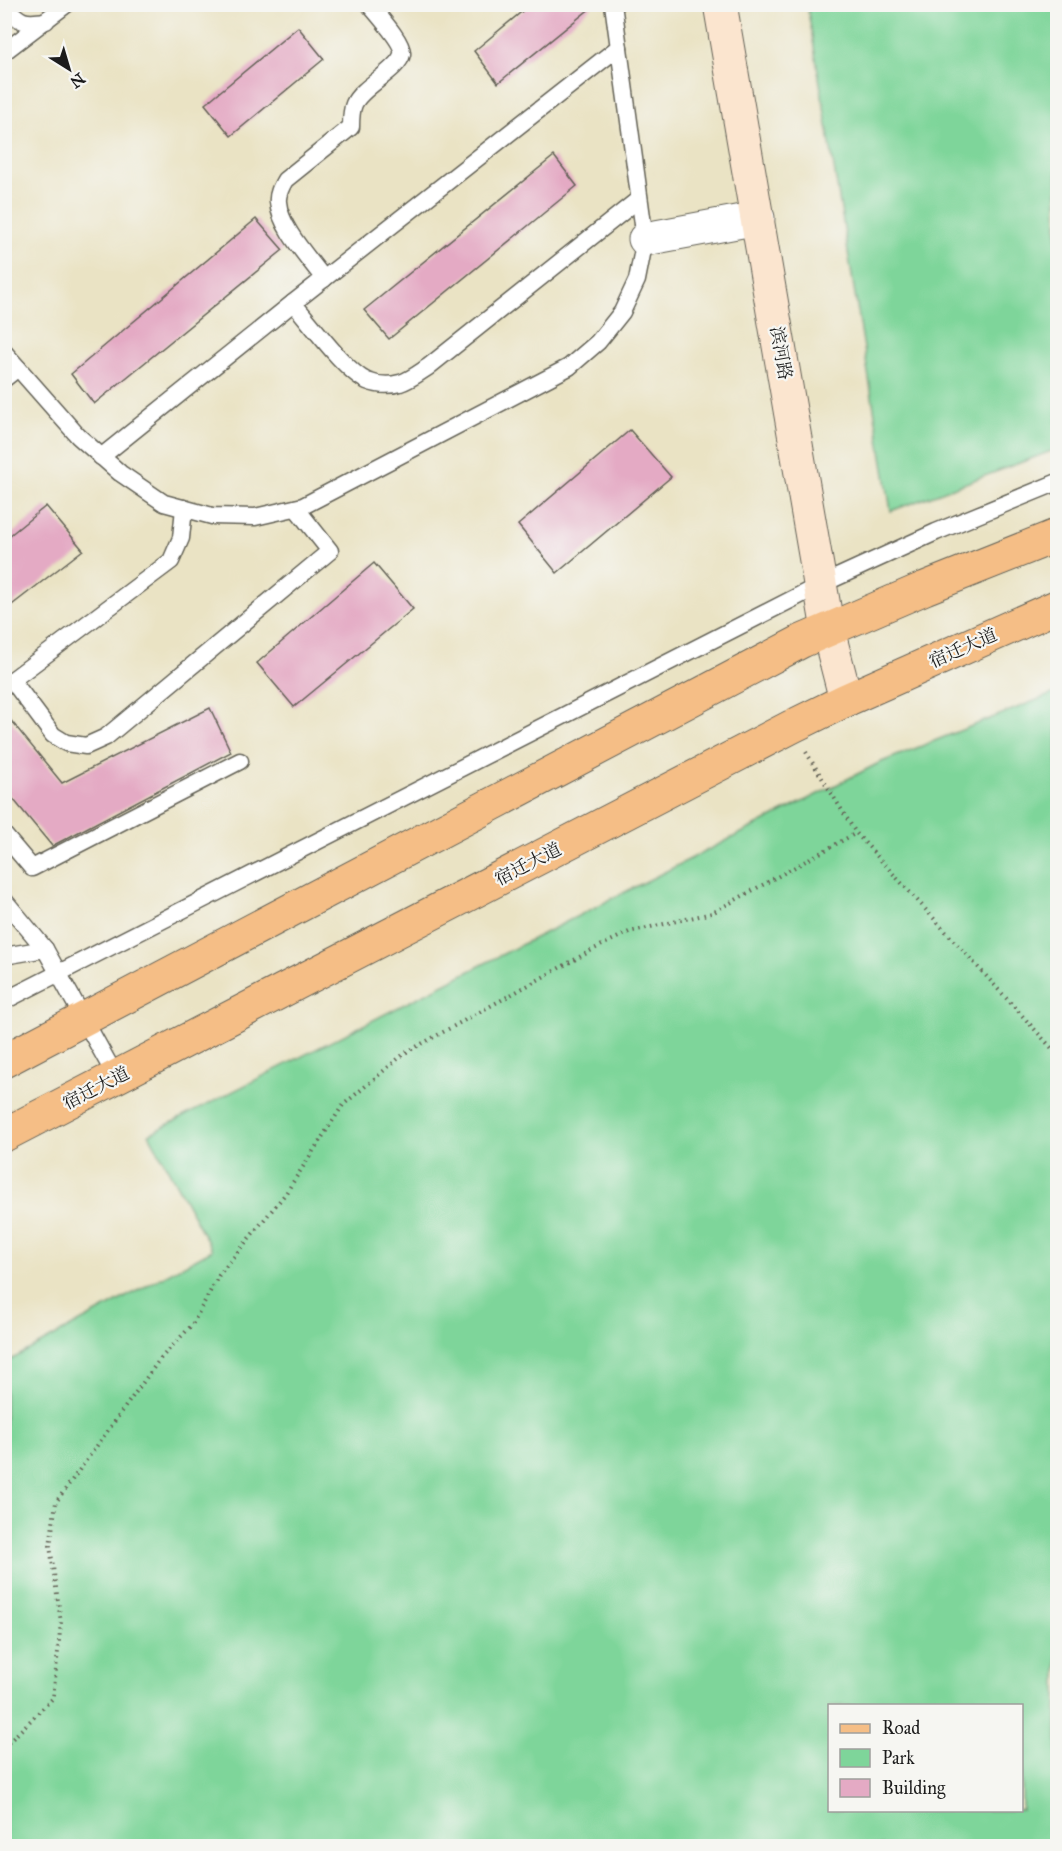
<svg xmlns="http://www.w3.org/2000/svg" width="1062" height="1851" viewBox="0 0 1062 1851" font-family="'IM FELL Great Primer','Noto Serif SC',serif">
	<rect width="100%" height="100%" fill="#f6f6f2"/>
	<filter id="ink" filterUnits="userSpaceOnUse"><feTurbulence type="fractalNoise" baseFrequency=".0167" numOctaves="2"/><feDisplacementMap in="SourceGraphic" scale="12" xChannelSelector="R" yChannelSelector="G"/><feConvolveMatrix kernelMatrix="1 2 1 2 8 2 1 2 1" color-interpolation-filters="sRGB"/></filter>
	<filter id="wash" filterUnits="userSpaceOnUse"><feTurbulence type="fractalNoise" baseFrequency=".008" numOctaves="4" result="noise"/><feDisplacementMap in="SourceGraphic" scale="24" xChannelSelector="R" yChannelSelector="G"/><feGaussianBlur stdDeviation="1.35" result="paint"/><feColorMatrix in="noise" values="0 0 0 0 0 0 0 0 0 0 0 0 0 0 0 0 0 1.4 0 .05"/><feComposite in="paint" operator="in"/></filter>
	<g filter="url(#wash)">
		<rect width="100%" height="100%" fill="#eae3c4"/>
		<g fill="#7ed59a" stroke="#4d785b" stroke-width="1.5" fill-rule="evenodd">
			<path d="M807 5H1057V449L891 511Z"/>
			<path d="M1057 692V1846H5V1363L212 1250 149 1134 879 763ZM830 1706H1022V1810H830Z"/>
		</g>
		<g id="blocks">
			<g fill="#e4aac4">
				<path d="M531 4H590L592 7 498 83 474 51Z"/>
				<path d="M298 27 324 59 231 136 205 104Z"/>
				<path d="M554 156 577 186 389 339 364 310Z"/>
				<path d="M256 219 283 250 94 404 71 374Z"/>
				<path d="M630 430 671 477 557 573 518 525Z"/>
				<path d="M46 506 83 550 4 611V540Z"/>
				<path d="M374 563 413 609 294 707 257 663Z"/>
				<path d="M210 708 231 752 52 846 4 788V712L62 783Z"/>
			</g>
		</g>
	</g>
	<g filter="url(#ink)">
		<use href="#blocks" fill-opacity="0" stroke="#646257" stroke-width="1.5"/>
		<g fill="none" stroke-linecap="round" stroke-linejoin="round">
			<g stroke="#646257" stroke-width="19">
				<g id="lane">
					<path d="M4 6C22 23 23 24 46 21"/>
					<path d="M4 52 67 4"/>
					<path d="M324 279C309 258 280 228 278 202 277 194 281 187 285 180L351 127C351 120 351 111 354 104 361 87 399 70 402 54 404 43 377 14 369 4"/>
					<path d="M293 303C311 323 344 370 367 381 377 385 389 386 400 383 410 380 419 373 428 367L639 199"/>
					<path d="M4 352 78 436 120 473 164 503 212 516 255 517 303 506 569 367 598 342 622 312 637 280 645 239 613 4"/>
					<path d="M4 379 18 368"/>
					<path d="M101 457 293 303 619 47"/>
					<path d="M184 508 181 538 171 561 12 680 53 735 66 743 86 746 106 737 330 551 296 508"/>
					<path d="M4 835 32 868 240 761"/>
					<path d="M4 900 45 949 116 1077"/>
					<path d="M4 956 45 949"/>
					<path d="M4 1001 820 585 936 532 1058 482"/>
				</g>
			</g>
			<g stroke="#646257" stroke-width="35">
				<path id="street" d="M645 239 758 218"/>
			</g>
			<g stroke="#646257" stroke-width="35">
				<path id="secondary" d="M720 4 828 630 846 700"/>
			</g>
			<g stroke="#646257" stroke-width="35">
				<g id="primary">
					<path d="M4 1061 802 641 925 588 1058 535"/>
					<path d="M4 1135 791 727 846 700 1058 606"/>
				</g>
			</g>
			<g stroke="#646257" stroke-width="4" stroke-dasharray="1.5 4.5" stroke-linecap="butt">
				<path d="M806 752 856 833 1058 1055"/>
				<path d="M4 1747 53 1698 61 1622 50 1546 56 1502 160 1359 192 1325 219 1275 286 1193 343 1105 405 1053 594 949 629 932 712 913 856 833"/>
			</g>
			<use href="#lane" stroke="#fff" stroke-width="16"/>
			<use href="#street" stroke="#fff" stroke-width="33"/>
			<use href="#secondary" stroke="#fbe5cf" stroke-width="33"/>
			<use href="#primary" stroke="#f5be86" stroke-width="33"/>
		</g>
	</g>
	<g text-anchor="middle" stroke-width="4.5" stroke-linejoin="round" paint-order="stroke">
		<g font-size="18" fill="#1c1c1c" stroke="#f6f6f2">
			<text transform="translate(781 353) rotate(80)" y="6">滨河路</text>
			<text transform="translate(963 648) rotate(-24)" y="6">宿迁大道</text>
			<text transform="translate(528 864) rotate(-27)" y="6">宿迁大道</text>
			<text transform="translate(96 1088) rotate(-27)" y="6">宿迁大道</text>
		</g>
	</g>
	<rect width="1062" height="1851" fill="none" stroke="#f6f6f2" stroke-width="24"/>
	<rect x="828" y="1704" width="195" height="108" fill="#f6f6f2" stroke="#9f9f9c" stroke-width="1.5"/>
	<rect x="840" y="1724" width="30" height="9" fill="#f5be86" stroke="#9f9f9c" stroke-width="1.5"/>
	<text x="882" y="1734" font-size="18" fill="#1c1c1c">Road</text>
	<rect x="840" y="1749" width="30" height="18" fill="#7ed59a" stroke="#9f9f9c" stroke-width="1.5"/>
	<text x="882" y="1764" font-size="18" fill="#1c1c1c">Park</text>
	<rect x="840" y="1779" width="30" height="18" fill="#e4aac4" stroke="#9f9f9c" stroke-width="1.5"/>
	<text x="882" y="1794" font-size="18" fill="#1c1c1c">Building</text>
	<g transform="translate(69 69) rotate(143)" stroke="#f6f6f2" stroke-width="4.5" paint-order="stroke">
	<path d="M0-4.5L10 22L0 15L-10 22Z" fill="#1c1c1c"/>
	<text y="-9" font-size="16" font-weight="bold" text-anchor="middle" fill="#1c1c1c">N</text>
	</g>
</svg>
